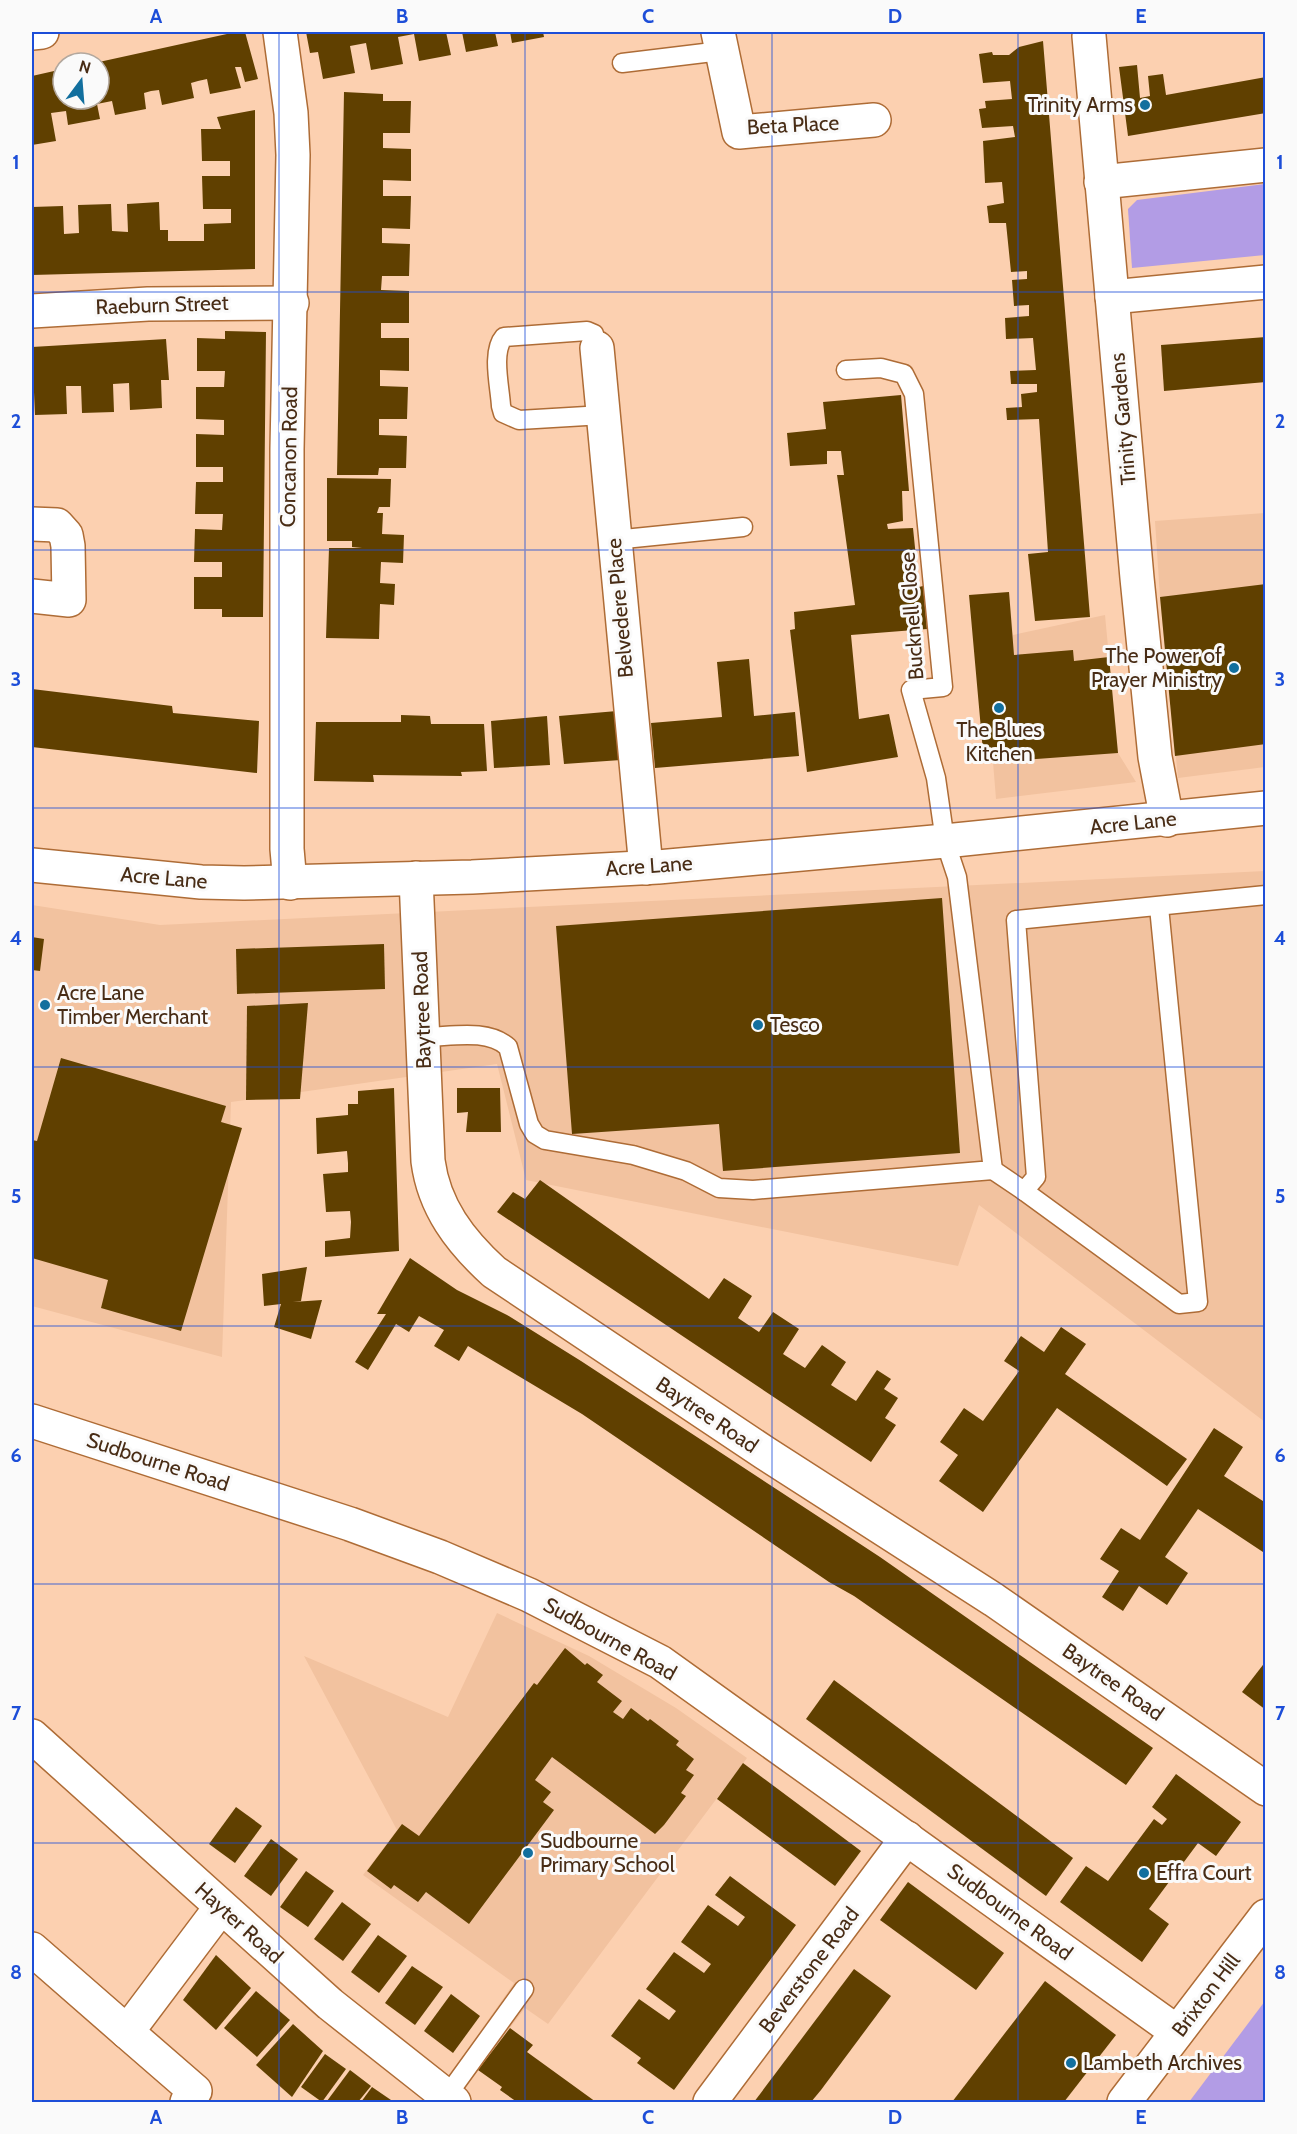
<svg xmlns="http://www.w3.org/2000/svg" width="1297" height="2134" viewBox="0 0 1297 2134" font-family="Cabin,sans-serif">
	<rect width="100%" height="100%" fill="#fcd0b0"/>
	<g fill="#f2c29f">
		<path d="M1265 513V767L1178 778 1160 597 1155 521Z"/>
		<path d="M1009 592 1013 635 1105 615 1118 753 1136 782 996 799 981 614 969 595Z"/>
		<path d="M1265 871V1422L979 1205 958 1266 526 1180 497 1064 231 1102 222 1357 32 1306V905L160 925Z"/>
		<path d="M497 1613 589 1656 676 1708 747 1758 548 2024 525 2008 470 2081 454 2069 514 1983 363 1875 397 1830 304 1656 448 1717Z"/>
	</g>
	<g fill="#b29ce5">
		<path d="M1265 184V255L1132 268 1128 209 1137 200Z"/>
		<path d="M1265 2001V2102H1189Z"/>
	</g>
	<g fill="#604000">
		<path d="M236 32H245L258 79 245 82 241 67H235L241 88 210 94 207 79 198 81 191 83 194 98 162 105 159 90 151 91 144 93 146 109 115 115 112 101 97 104 100 119 68 125 66 111 51 113 56 141 32 145V76L63 69V99H99V62Z"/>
		<path d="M306 32H446L451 55 419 61 414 34 398 37 403 64 371 70 366 43 350 46 355 73 323 79 318 52 310 53Z"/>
		<path d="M462 32H495L498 46 466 52Z"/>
		<path d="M510 32H543L544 37 512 43Z"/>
		<path d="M1043 41 1090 617 1035 621 1028 554 1048 552 1039 419 1007 420 1006 408 1022 407 1021 394 1037 392V384H1011L1010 371 1036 370 1033 338 1006 339 1005 318 1029 316V305L1014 306 1012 280 1027 279V271L1011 272 1006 223H989L987 206 1004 203 1002 182 985 183 983 141 1015 137 1013 126 982 128 979 109 986 108 985 101 1012 99 1010 81 983 83 979 54 992 52 993 55H1009L1019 47Z"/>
		<path d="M1137 65 1140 98 1150 96 1148 76 1163 74 1166 95 1266 77V113L1128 136 1119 67Z"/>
		<path d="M344 92 383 94V101H411L410 133H383V148L411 149V181L383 180V196H411L410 229 382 228V243L410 244 409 276H382L381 290 409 291V323H381V338H409V371L380 370V386L408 387 407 419H379V435L407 436 406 468H379L378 475H337Z"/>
		<path d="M255 110V269L32 275V207L63 206 64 234 79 233 78 205 111 204 112 231 128 232 127 204 159 202 160 230H168V241H204V224L231 223V209H203L202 176H230V161H202L201 129H221L217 117Z"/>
		<path d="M225 331 266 332 263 617H222V609H194V577H222V562H194L195 529 222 530 223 514H195L196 482H223V467H196V434L224 435V420L196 419V387H224L225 371H197V338L225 339Z"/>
		<path d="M1266 337V382L1164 391 1161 345Z"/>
		<path d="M166 339 169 380H161L162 408 130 410 129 383 113 384 114 412 82 413 81 386H66L67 414 35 415 32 347Z"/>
		<path d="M901 395 909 491H902L903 521 887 524 888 529 913 528 919 587 923 586 927 629 851 635 859 719 889 714 898 757 807 772 790 630 795 629 794 612 855 605 837 475H844L841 451H827V464L790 466 787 433 826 429 823 402Z"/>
		<path d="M327 478 391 479 390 507H379L377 513H383L382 534 404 535 403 563 381 562 380 583 395 584 394 605 380 604 379 639 326 638 329 548H362L352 547V541H327Z"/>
		<path d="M1266 584V744L1175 756 1160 597Z"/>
		<path d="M1009 592 1014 655 1073 650 1074 661 1109 657 1118 753 984 763 969 595Z"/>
		<path d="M749 659 754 716 795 712 799 756 655 768 651 723 722 717 717 662Z"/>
		<path d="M32 689 172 706 173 713 259 721 257 773 32 747Z"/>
		<path d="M617 711 621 760 564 764 559 716Z"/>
		<path d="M401 715 430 716 431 724H484L487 771 461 772 462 776 373 775 374 782 314 781 316 722H401Z"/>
		<path d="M547 716 550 765 494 768 491 721Z"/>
		<path d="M942 898 960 1153 723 1171 719 1124 572 1134 556 926Z"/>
		<path d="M32 937 44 939 40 971 32 970Z"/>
		<path d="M384 944 385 989 237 994 236 949Z"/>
		<path d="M308 1003 300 1099 246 1100 247 1006Z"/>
		<path d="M61 1058 226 1106 221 1122 242 1128 181 1331 101 1308 108 1280 32 1258V1140L37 1141Z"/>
		<path d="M394 1088 399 1251 325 1257V1241L350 1238 351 1222 350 1211 326 1212 323 1174 348 1172V1163L347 1151 317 1154 316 1118 348 1115V1104H358V1091Z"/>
		<path d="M457 1088H500L501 1132H466L468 1112 457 1113Z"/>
		<path d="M540 1180 709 1299 724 1278 752 1296 738 1318 759 1332 773 1312 799 1329 783 1354 805 1368 822 1345 846 1362 831 1385 856 1401 877 1370 891 1379 884 1389 898 1398 885 1418 896 1425 871 1462 497 1212 513 1192 525 1199Z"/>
		<path d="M410 1258 457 1290 507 1315 581 1361 880 1557 1153 1748 1126 1785 854 1596 829 1582 582 1414 468 1346 459 1361 434 1346 444 1330 419 1316 409 1332 396 1324 368 1370 355 1362 386 1314H377Z"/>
		<path d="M307 1267 301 1301 293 1302 322 1300 311 1339 274 1327 281 1304 264 1306 262 1274Z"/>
		<path d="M1061 1327 1086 1344 1065 1374 1187 1459 1167 1486 1057 1408 983 1512 939 1481 958 1455 940 1442 964 1408 983 1421 1019 1371 1004 1361 1021 1336 1044 1352Z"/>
		<path d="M1214 1428 1243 1447 1224 1476 1266 1503V1554L1198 1509 1165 1557 1188 1573 1167 1605 1139 1586 1123 1611 1102 1597 1119 1571 1100 1559 1121 1528 1140 1540Z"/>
		<path d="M565 1648 585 1665 587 1663 603 1675 597 1682 622 1701 613 1712 623 1719 631 1708 648 1721 650 1719 679 1741 676 1745 694 1759 686 1770 694 1775 681 1793 686 1796 664 1825 655 1834 552 1757 535 1780 551 1792 543 1802 554 1810 469 1924 426 1892 418 1902 394 1885 391 1889 367 1871 402 1824 419 1836 534 1683 537 1685Z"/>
		<path d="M1266 1661V1710L1242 1692Z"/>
		<path d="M834 1680 1073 1858 1046 1896 806 1719Z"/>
		<path d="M743 1763 861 1851 835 1886 717 1799Z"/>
		<path d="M1176 1774 1241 1822 1216 1856 1198 1843 1149 1909 1169 1924 1142 1962 1060 1902 1086 1866 1108 1881 1154 1819 1162 1825 1167 1819 1152 1807Z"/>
		<path d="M236 1807 262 1826 235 1863 209 1844Z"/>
		<path d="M271 1839 298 1859 271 1896 244 1876Z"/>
		<path d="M306 1871 334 1891 308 1927 280 1907Z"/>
		<path d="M730 1876 796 1925 674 2090 637 2063 641 2058 611 2036 639 1999 669 2020 672 2016 676 2011 646 1989 674 1952 704 1973 711 1964 681 1942 708 1905 738 1926 745 1917 715 1895Z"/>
		<path d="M908 1882 1004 1953 976 1990 880 1920Z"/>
		<path d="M342 1902 371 1924 343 1961 314 1939Z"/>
		<path d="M378 1935 407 1956 379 1993 351 1972Z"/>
		<path d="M216 1955 251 1988 216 2030 183 2000Z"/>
		<path d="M412 1966 443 1987 415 2025 385 2003Z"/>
		<path d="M854 1969 891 1996 821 2090 811 2102H754Z"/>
		<path d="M1045 1981 1116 2035 1064 2102H952Z"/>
		<path d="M256 1991 290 2020 257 2057 224 2028Z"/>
		<path d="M451 1994 480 2016 453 2053 424 2031Z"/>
		<path d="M293 2024 323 2051 292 2097 256 2065Z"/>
		<path d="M510 2028 533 2045 527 2052 596 2102H517L500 2090 502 2087 478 2070Z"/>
		<path d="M325 2054 346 2069 322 2102 301 2087Z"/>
		<path d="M350 2070 371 2086 358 2102H329L327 2101Z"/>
		<path d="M372 2087 391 2100 390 2102H361Z"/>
	</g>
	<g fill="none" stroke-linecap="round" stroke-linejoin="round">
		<g stroke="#ae6c36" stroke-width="21">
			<g id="lane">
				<path d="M622 63 721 51"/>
				<path d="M597 348 594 334 587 331 504 337C491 352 500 387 501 406L503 413 519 420 603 415"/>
				<path d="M614 540 743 527"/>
				<path d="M423 1037C450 1037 487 1028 508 1047L529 1124 535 1134 545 1140 633 1155 686 1171 719 1188 753 1190 993 1170 957 877 945 841 936 778 911 690 943 687 914 394 904 374 881 368 846 370"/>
				<path d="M993 1170 1024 1191 1036 1177 1016 920 1266 895"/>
				<path d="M1024 1191 1179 1304 1198 1302 1159 907"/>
				<path d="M446 2097 524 1989"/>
			</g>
		</g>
		<g stroke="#ae6c36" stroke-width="36">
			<g id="street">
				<path d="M280 32 291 113 293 155 287 449V849L290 883"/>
				<path d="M718 32 739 132 874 120"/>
				<path d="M32 33 42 32"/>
				<path d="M1089 36 1137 578 1155 757 1167 820"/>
				<path d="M1101 182 1266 165"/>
				<path d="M1112 297 1266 282"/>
				<path d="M32 311 148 304 292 303"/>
				<path d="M597 348 646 868"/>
				<path d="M32 524 57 525 66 535 68 546 69 600 32 596"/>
				<path d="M416 878 428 1161C434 1207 460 1241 494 1272L765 1453 994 1600 1266 1789"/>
				<path d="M32 1421 350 1524 440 1557 529 1595 660 1662 1177 2032"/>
				<path d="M32 1736 330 2004 454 2102"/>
				<path d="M32 1949 127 2032 221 1907"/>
				<path d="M127 2032 195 2091 187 2102"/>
				<path d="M710 2102 907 1838"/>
			</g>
		</g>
		<g stroke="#ae6c36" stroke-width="36">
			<path id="primary" d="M32 865 201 882 244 883 472 877 658 867 945 841 1266 808"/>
		</g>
		<g stroke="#ae6c36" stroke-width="36">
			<path id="highway" d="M1124 2102 1266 1916"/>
		</g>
		<use href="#lane" stroke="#fff" stroke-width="18"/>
		<use href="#street" stroke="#fff" stroke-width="33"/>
		<use href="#primary" stroke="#fff" stroke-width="33"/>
		<use href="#highway" stroke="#fff" stroke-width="33"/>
	</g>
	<path fill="none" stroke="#1d4ed8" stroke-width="1.5" stroke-opacity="0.55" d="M279 32V2102M525 32V2102M772 32V2102M1018 32V2102M32 292H1266M32 550H1266M32 808H1266M32 1067H1266M32 1326H1266M32 1584H1266M32 1843H1266"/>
	<g fill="#126f9e" stroke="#fafafa" stroke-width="2">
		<circle cx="1145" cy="105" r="6"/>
		<circle cx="1234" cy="668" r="6"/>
		<circle cx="999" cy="708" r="6"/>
		<circle cx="45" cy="1005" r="6"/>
		<circle cx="758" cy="1025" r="6"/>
		<circle cx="528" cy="1853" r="6"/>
		<circle cx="1144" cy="1873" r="6"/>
		<circle cx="1071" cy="2063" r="6"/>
	</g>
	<g text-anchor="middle" stroke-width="6" stroke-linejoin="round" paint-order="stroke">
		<g font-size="21" fill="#482c15" stroke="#fafafa" text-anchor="start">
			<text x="1133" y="112" text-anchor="end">Trinity Arms</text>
			<text x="1222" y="663" text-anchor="end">The Power of<tspan x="1222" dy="24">Prayer Ministry</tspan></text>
			<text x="999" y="737" text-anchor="middle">The Blues<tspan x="999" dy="24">Kitchen</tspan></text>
			<text x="57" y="1000">Acre Lane<tspan x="57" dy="24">Timber Merchant</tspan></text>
			<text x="770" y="1032">Tesco</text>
			<text x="540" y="1848">Sudbourne<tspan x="540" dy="24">Primary School</tspan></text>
			<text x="1156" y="1880">Effra Court</text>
			<text x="1083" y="2070">Lambeth Archives</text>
		</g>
		<g font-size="21" fill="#482c15" stroke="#fafafa">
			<text transform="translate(793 125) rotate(-3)" y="7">Beta Place</text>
			<text transform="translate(162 305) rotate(-2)" y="7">Raeburn Street</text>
			<text transform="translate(1123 419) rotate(-95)" y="7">Trinity Gardens</text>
			<text transform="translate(289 457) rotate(-89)" y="7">Concanon Road</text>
			<text transform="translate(620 608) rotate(-95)" y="7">Belvedere Place</text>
			<text transform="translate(912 616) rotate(-94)" y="7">Bucknell Close</text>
			<text transform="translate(1133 823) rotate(-6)" y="7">Acre Lane</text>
			<text transform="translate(649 866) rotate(-4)" y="7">Acre Lane</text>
			<text transform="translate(164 878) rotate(5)" y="7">Acre Lane</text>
			<text transform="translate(422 1010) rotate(-92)" y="7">Baytree Road</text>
			<text transform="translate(707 1415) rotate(34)" y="7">Baytree Road</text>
			<text transform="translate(158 1462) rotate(18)" y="7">Sudbourne Road</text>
			<text transform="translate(610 1639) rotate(29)" y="7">Sudbourne Road</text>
			<text transform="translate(1113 1682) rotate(35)" y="7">Baytree Road</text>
			<text transform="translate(1010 1912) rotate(36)" y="7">Sudbourne Road</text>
			<text transform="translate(239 1923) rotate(42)" y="7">Hayter Road</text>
			<text transform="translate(809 1970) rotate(-53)" y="7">Beverstone Road</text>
			<text transform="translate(1206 1995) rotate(-53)" y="7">Brixton Hill</text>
		</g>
	</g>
	<rect width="1297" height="2134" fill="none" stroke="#fafafa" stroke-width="66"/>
	<g transform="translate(81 81) rotate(16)"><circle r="28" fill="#fafafa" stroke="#b3a89e" stroke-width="1.5"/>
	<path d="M0-4.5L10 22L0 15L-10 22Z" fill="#126f9e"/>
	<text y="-9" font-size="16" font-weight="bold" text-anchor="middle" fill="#482c15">N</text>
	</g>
	<rect x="33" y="33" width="1231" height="2068" fill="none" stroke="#1d4ed8" stroke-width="2"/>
	<g font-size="20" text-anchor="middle" font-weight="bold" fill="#1d4ed8">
		<text x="156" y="23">A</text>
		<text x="402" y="23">B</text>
		<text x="648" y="23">C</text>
		<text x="895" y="23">D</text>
		<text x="1141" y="23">E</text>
		<text x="16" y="169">1</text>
		<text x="1280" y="169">1</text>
		<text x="16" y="428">2</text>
		<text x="1280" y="428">2</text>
		<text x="16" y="686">3</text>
		<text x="1280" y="686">3</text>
		<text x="16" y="945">4</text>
		<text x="1280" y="945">4</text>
		<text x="16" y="1203">5</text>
		<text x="1280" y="1203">5</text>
		<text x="16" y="1462">6</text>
		<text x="1280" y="1462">6</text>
		<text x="16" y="1720">7</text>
		<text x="1280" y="1720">7</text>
		<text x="16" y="1979">8</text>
		<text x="1280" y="1979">8</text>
		<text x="156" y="2124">A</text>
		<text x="402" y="2124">B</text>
		<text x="648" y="2124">C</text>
		<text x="895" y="2124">D</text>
		<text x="1141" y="2124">E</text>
	</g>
</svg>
